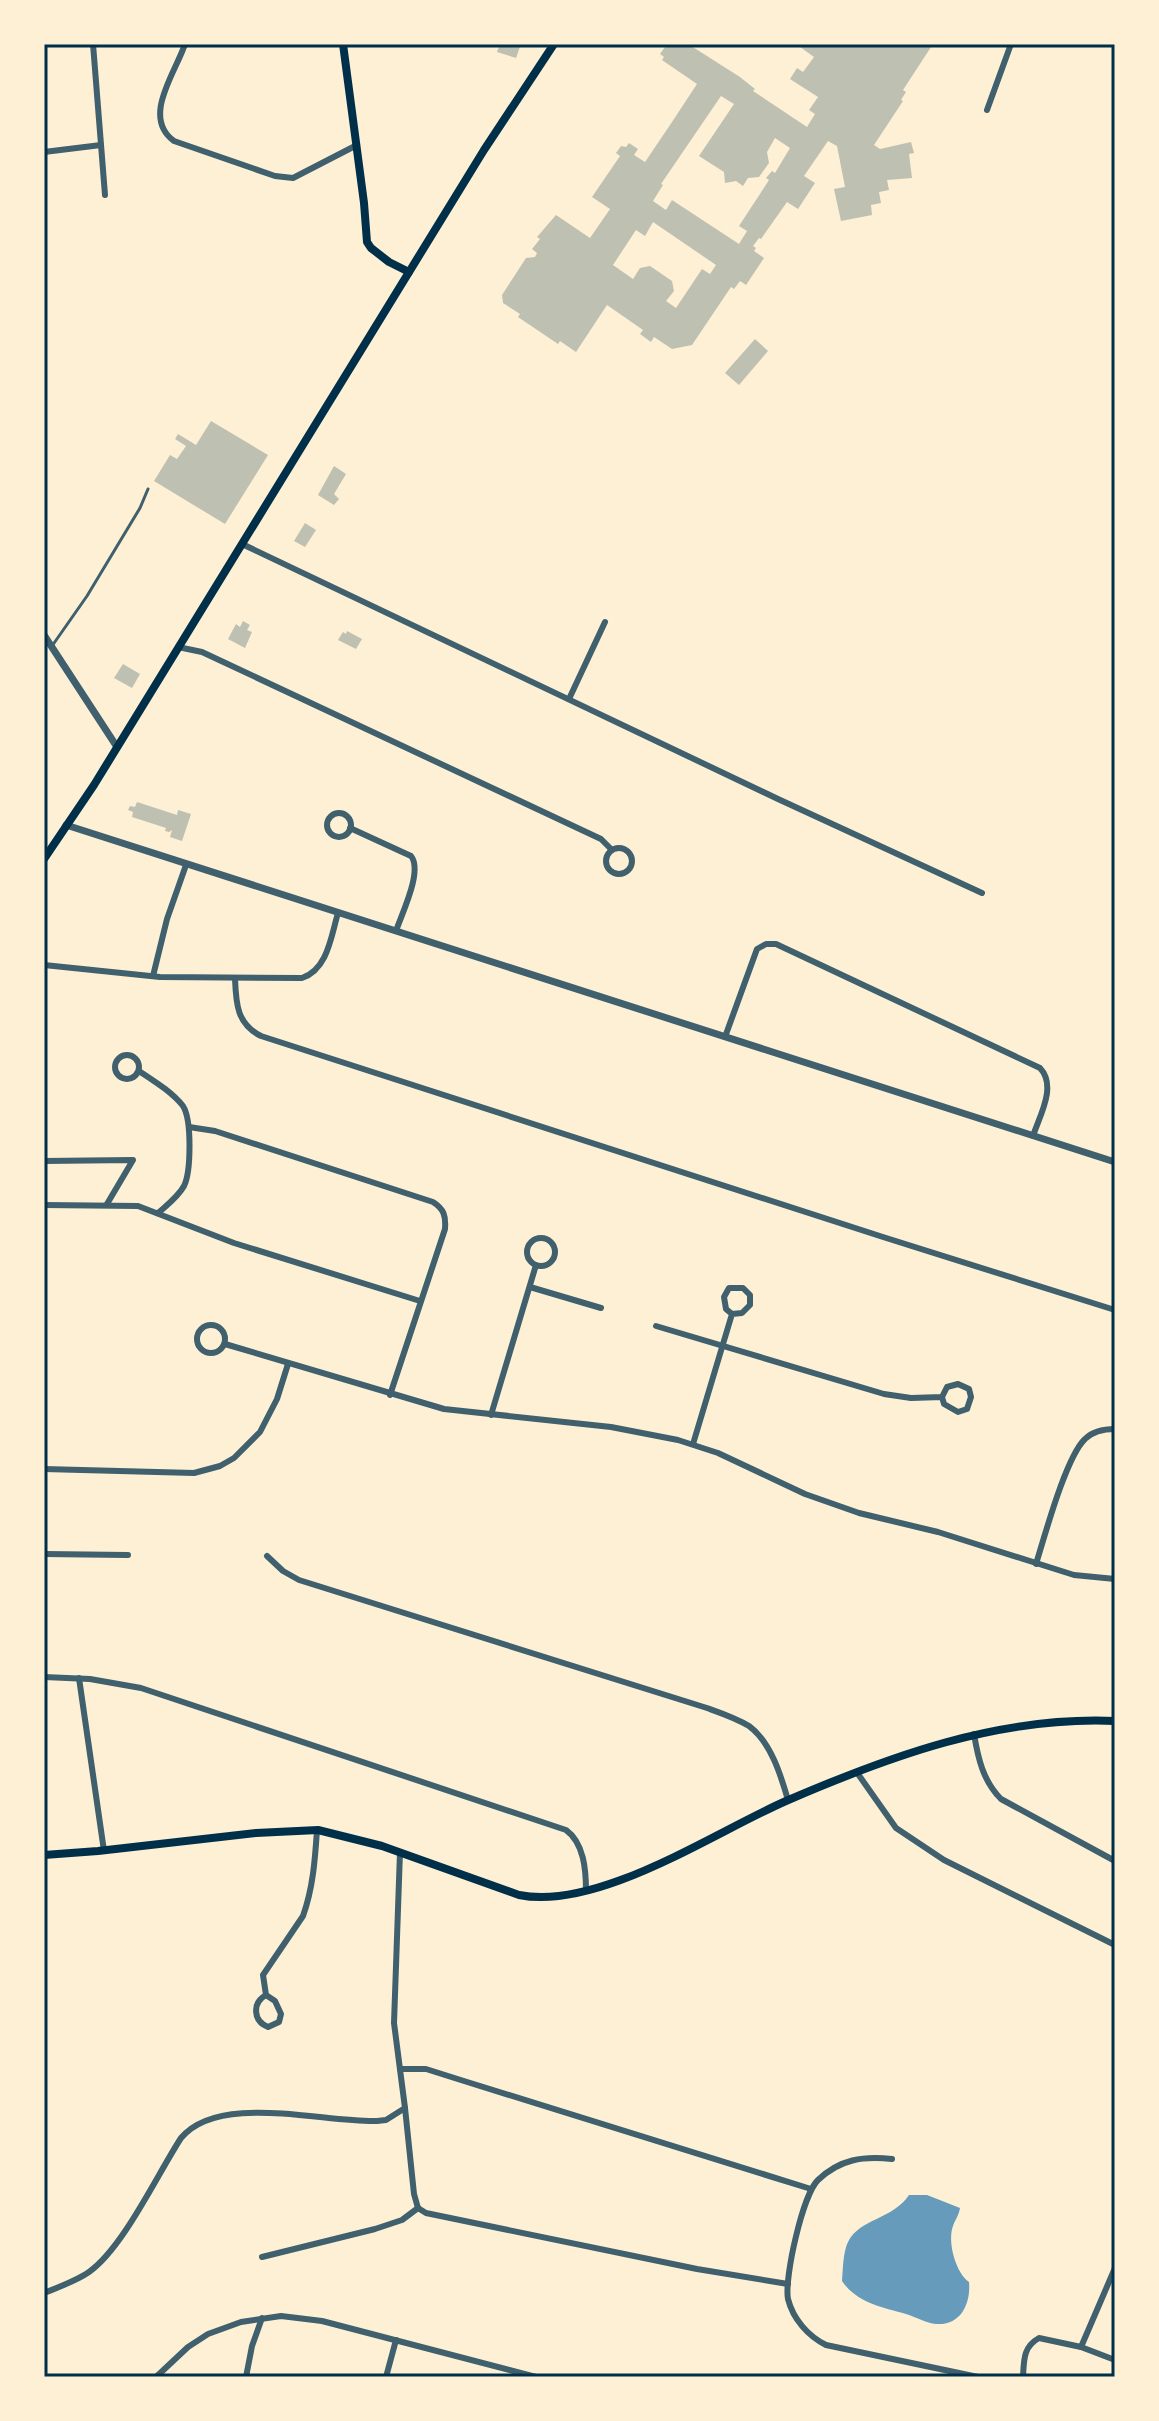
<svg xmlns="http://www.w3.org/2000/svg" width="1159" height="2421" viewBox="0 0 1159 2421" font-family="Helvetica,sans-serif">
	<rect width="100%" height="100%" fill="#fdf0d5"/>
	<path fill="#669bbc" d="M909 2195H927L960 2208C959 2215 955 2220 953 2226 947 2242 956 2273 969 2282 971 2303 961 2326 936 2324 926 2323 916 2317 906 2314 882 2307 857 2303 842 2281 843 2269 843 2252 848 2242 860 2218 892 2220 909 2195Z"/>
	<g fill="#bec0b2" fill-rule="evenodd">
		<path d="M500 44H521L516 58 497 52Z"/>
		<path d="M667 44H688L740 77 755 89 753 91 807 127 815 114 809 110 818 97 790 79 797 68 803 72 814 57 796 44H933L903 90 906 92 901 100 903 101 874 145 880 149 911 142 914 153 909 154 912 178 887 180 889 190 879 192 881 203 871 205 872 215 841 221 834 189 845 187 837 146 828 141 804 176 815 183 798 209 787 202 761 239 759 238 753 246 756 248 754 251 764 258 746 285 740 281 734 289 731 287 692 345 672 349 654 337 651 342 640 334 643 330 607 305 576 352 560 341 558 344 518 317 520 314 503 303 502 295 526 258 535 257 537 253 532 249 540 239 537 237 556 215 590 238 610 209 592 197 620 156 616 153 621 146 626 147 629 143 638 149 634 155 645 162 670 125 697 84 662 60 664 57 660 54ZM721 96 734 104 699 156 724 172 725 183 736 181 743 186 748 178 759 177 769 163 767 152 775 138 790 148 775 173 772 171 766 178 769 180 739 226 747 231 739 244 672 200 666 210 653 201 663 185 661 184ZM653 222 716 265 710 274 702 269 676 308 666 301 674 291 672 281 650 266 640 268 633 279 613 265 636 230 645 236Z"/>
		<path d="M755 339 768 351 739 385 725 373Z"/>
		<path d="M211 421 268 455 225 524 154 481 170 455 177 459 186 446 175 439 178 434 196 445Z"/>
		<path d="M334 466 346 474 334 494 339 499 334 505 318 495Z"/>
		<path d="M305 523 316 530 305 547 294 541Z"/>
		<path d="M243 621 250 625 247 630 252 632 245 648 228 639 236 624 240 627Z"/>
		<path d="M347 631 362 639 356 649 338 640 343 632 346 634Z"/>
		<path d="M123 664 140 674 132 688 114 678Z"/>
		<path d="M137 802 177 815 178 810 191 814 182 841 170 837 172 830 169 832 165 831 166 828 132 817 133 812 128 810 130 806 135 807Z"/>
	</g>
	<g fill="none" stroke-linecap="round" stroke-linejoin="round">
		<path stroke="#3f606c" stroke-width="3" d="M52 646 87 596 140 508 148 489"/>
		<g stroke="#3f606c" stroke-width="6">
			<path d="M93 44 105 195"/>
			<path d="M185 44C176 72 141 117 174 141L275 176 293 178 357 145"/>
			<path d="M987 110 1011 44"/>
			<path d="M44 152 101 145"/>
			<path d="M242 544 778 799 982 893"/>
			<path d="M178 647 202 652 601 839 611 849"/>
			<path d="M569 699 605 622"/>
			<circle cx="339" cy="825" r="12"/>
			<path d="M350 828 411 856C423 871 402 913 396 931"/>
			<circle cx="619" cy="861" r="13"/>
			<path d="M44 965 160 977 302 978C328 969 331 936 338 913"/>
			<path d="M153 976 167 919 186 865"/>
			<path d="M235 979C236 1004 237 1024 261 1036L883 1237 1115 1310"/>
			<path d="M725 1037 757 949 766 944H776L1040 1068C1057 1086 1040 1115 1033 1136"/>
			<circle cx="127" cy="1067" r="12"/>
			<path d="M139 1071C154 1081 172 1092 183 1106 192 1120 191 1172 184 1186 178 1197 167 1205 158 1213"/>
			<path d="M189 1127 215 1131 433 1202C444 1209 446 1216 445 1229L390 1395"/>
			<path d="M44 1161 133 1160 107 1204"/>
			<path d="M44 1205 138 1206 234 1243 420 1301"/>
			<circle cx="541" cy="1252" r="14"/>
			<path d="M530 1287 601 1308"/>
			<circle cx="211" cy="1339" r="14"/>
			<path d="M656 1326 884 1394 911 1398 942 1397 944 1404 958 1412 967 1409 971 1397 969 1389 958 1384 947 1387 942 1397"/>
			<path d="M225 1344 444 1409 611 1427 678 1440 718 1453 805 1494 859 1513 938 1532 1074 1575 1115 1579"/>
			<path d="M491 1415 536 1265"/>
			<path d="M693 1444 732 1314 726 1309 724 1297 729 1288H743L750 1295V1305L742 1313 732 1314"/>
			<path d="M44 1469 194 1473 220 1466 234 1458 260 1432 277 1399 288 1364"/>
			<path d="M44 1554 128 1555"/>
			<path d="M267 1556 283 1571 299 1580 707 1708C721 1713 736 1718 749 1726 771 1742 781 1776 788 1800"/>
			<path d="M1036 1564C1045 1535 1066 1457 1085 1439 1093 1431 1105 1429 1115 1429"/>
			<path d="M44 1677 90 1679 141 1688 566 1830C584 1843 586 1870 586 1891"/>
			<path d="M79 1678 104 1851"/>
			<path d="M974 1734C978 1758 983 1781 1001 1799L1115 1861"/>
			<path d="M858 1774 896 1828 944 1860 1115 1945"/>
			<path d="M266 1995C252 2003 253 2021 268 2027L279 2022 281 2014 275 2001 266 1995 263 1975 303 1916C313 1888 315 1860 317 1830"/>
			<path d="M400 2069H426L464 2081 811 2189"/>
			<path d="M405 2108 414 2194 418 2208"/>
			<path d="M892 2159C863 2156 840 2159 818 2180 803 2194 784 2278 788 2299 793 2319 808 2336 826 2345L978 2377"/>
			<path d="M418 2208 426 2213 697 2269 788 2284"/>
			<path d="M262 2257 375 2229 402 2220 418 2208"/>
			<path d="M44 2293C59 2287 76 2281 89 2272 123 2248 157 2175 181 2138 219 2092 324 2123 377 2121L386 2120 405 2108 394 2023 400 1852"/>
			<path d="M1081 2347 1115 2268"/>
			<path d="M156 2377 188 2347 208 2334 241 2322 281 2316 322 2321 536 2377"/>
			<path d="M246 2377 252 2346 262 2318"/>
			<path d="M386 2377 396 2340"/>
			<path d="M1023 2377C1024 2360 1023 2347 1039 2338L1081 2347 1115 2360"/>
		</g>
		<g stroke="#3f606c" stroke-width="7">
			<path d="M44 635 117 747"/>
			<path d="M66 825 1115 1162"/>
		</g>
		<g stroke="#003049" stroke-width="8">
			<path d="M343 44 364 203 367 242 371 248 389 262 409 272"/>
			<path d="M44 859 94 785 484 150 554 44"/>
			<path d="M44 1855 98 1851 256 1833 318 1830 382 1846 519 1895C598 1911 713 1833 786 1801 890 1756 999 1716 1115 1721"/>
		</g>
	</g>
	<rect width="1159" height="2421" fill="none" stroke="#fdf0d5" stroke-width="92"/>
	<rect x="46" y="46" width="1067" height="2329" fill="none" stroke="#003049" stroke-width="3"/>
</svg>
